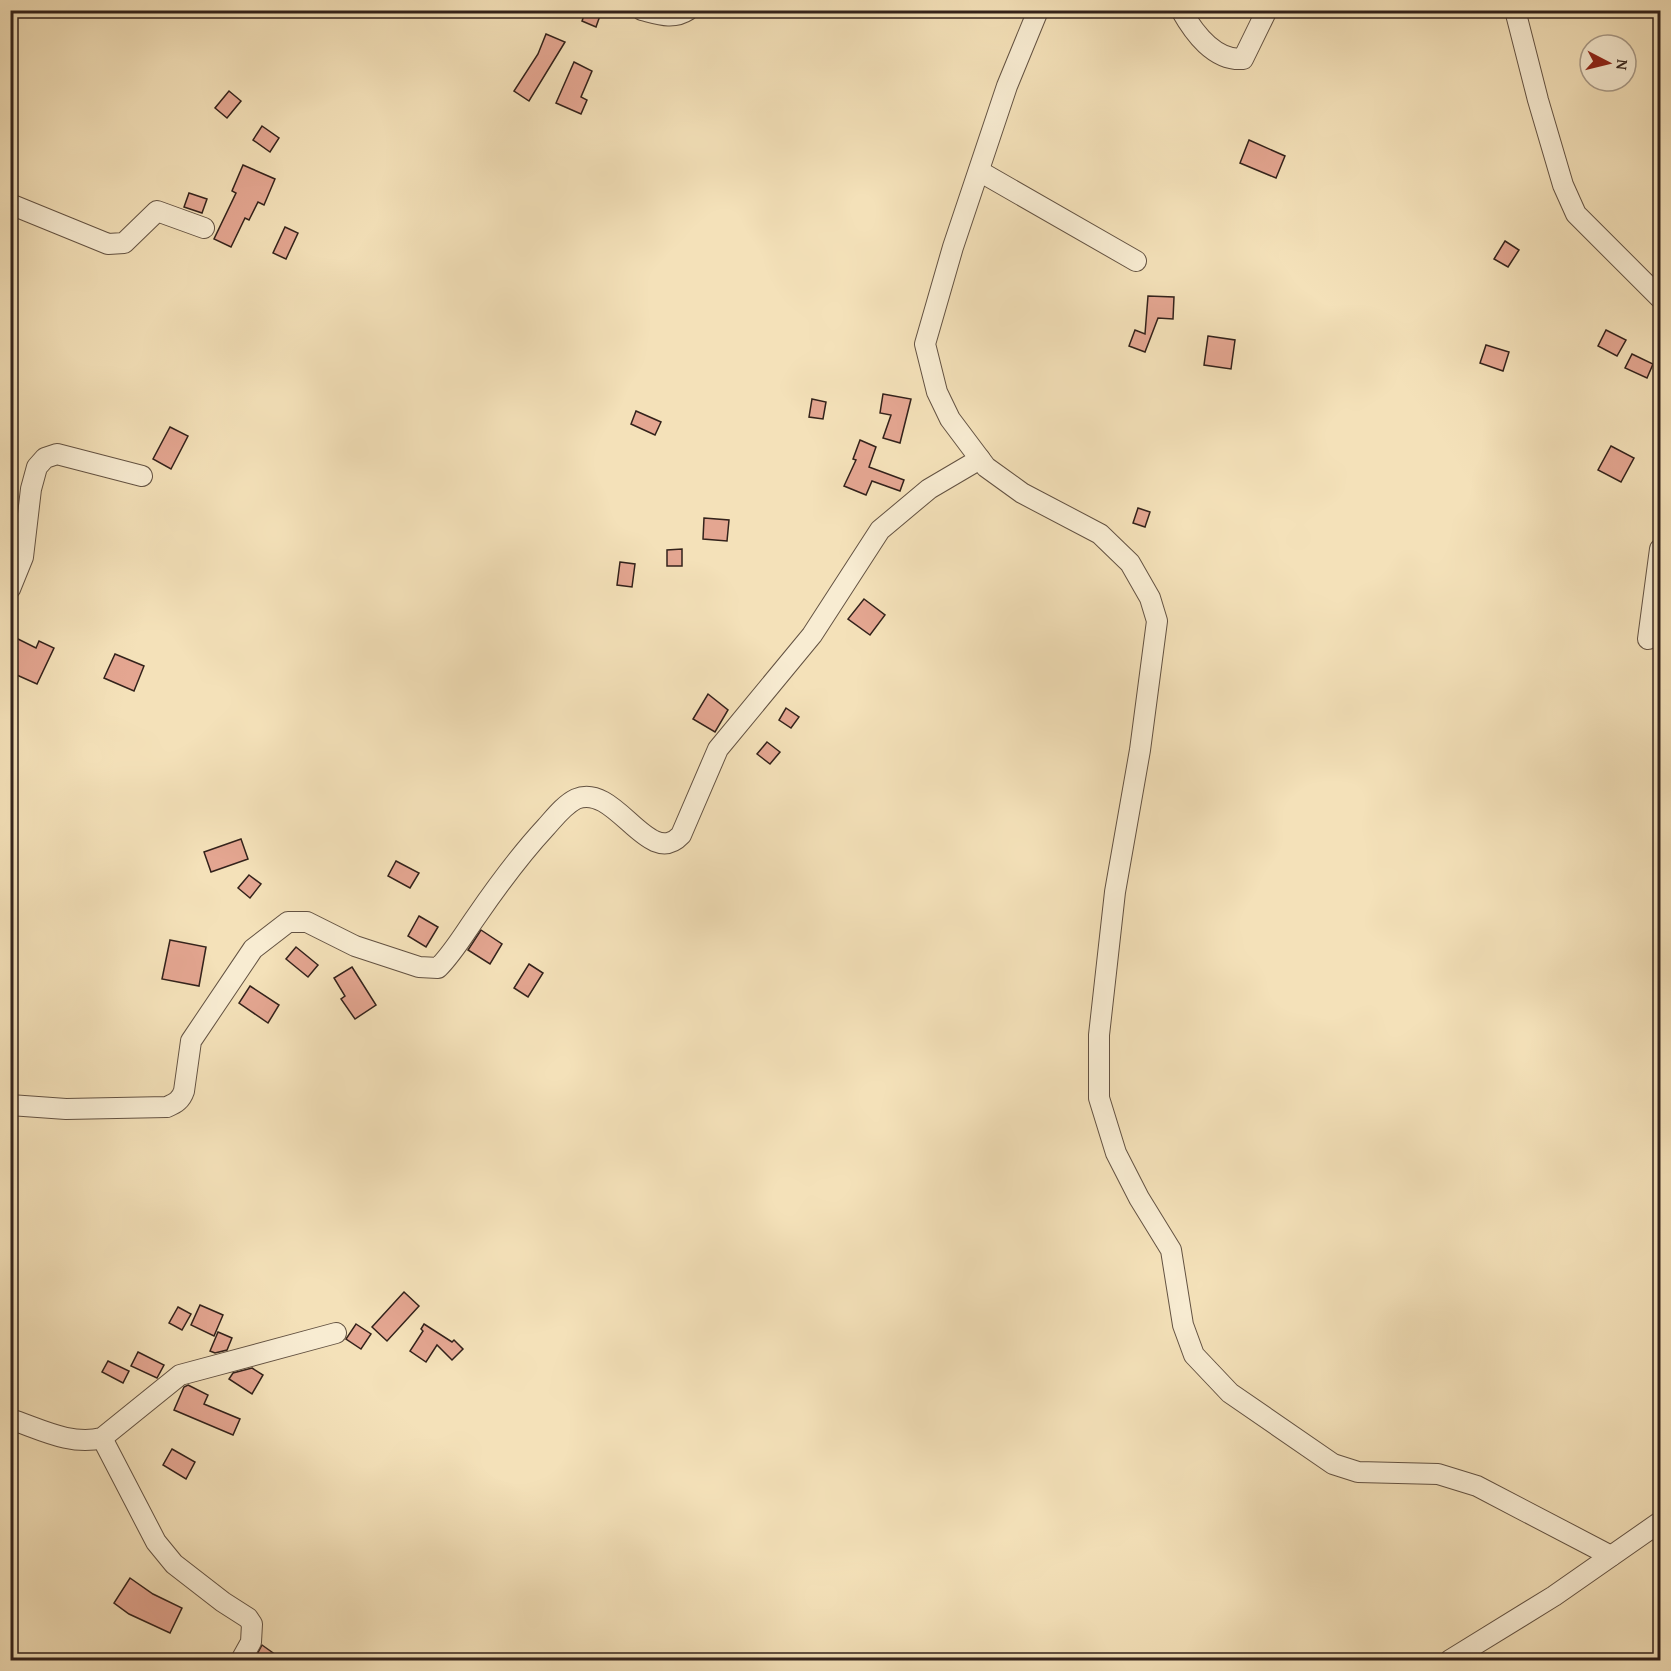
<svg xmlns="http://www.w3.org/2000/svg" width="1671" height="1671" viewBox="0 0 1671 1671" font-family="'Gentium Book Plus',serif">
	<rect width="100%" height="100%" fill="#f4e1b9"/>
	<filter id="stains"><feTurbulence type="fractalNoise" baseFrequency=".00333" numOctaves="4"/><feColorMatrix values="0 0 0 0 .2 0 0 0 0 .09 0 0 0 0 .02 0 0 0 .5 -.17"/></filter>
	<radialGradient id="worn" r=".72"><stop offset=".6" stop-color="#630" stop-opacity="0"/><stop offset="1" stop-color="#630" stop-opacity=".3"/></radialGradient>
	<g fill="#e4a691" stroke="#33221b" stroke-width="1.5">
		<path d="M586 10H602L596 27 582 21Z"/>
		<path d="M546 34 565 42 529 101 514 91 538 54Z"/>
		<path d="M574 62 592 71 581 97 587 100 581 114 556 103Z"/>
		<path d="M229 91 241 101 227 118 215 108Z"/>
		<path d="M262 126 279 138 270 152 253 140Z"/>
		<path d="M1249 140 1285 156 1276 178 1240 163Z"/>
		<path d="M243 165 275 179 264 205 258 202 249 220 245 218 231 247 214 239 236 193 232 191Z"/>
		<path d="M189 193 207 199 202 213 184 207Z"/>
		<path d="M285 227 298 233 286 259 273 253Z"/>
		<path d="M1505 241 1519 250 1508 267 1494 259Z"/>
		<path d="M1148 296 1174 297 1173 319 1158 318 1145 352 1129 346 1135 330 1145 334Z"/>
		<path d="M1606 330 1626 340 1617 356 1598 346Z"/>
		<path d="M1208 336 1235 340 1231 369 1204 365Z"/>
		<path d="M1486 345 1509 352 1503 371 1480 363Z"/>
		<path d="M1632 354 1653 364 1647 378 1625 368Z"/>
		<path d="M883 394 911 399 900 443 883 438 891 415 880 413Z"/>
		<path d="M812 399 826 402 823 419 809 417Z"/>
		<path d="M636 411 661 422 655 435 631 424Z"/>
		<path d="M170 427 188 436 171 469 153 459Z"/>
		<path d="M860 440 876 447 869 467 904 480 900 491 872 481 866 495 844 486 856 460 853 459Z"/>
		<path d="M1611 446 1634 458 1621 482 1598 470Z"/>
		<path d="M1138 508 1150 512 1145 527 1133 523Z"/>
		<path d="M704 518 729 520 727 541 703 539Z"/>
		<path d="M682 549V566H667V550Z"/>
		<path d="M620 562 635 564 632 587 617 585Z"/>
		<path d="M864 599 885 615 870 635 848 619Z"/>
		<path d="M10 635 36 648 39 641 54 648 37 684 10 672Z"/>
		<path d="M115 654 144 666 134 691 104 678Z"/>
		<path d="M708 694 728 710 715 732 693 719Z"/>
		<path d="M786 708 799 717 791 728 779 720Z"/>
		<path d="M767 742 780 752 770 764 757 754Z"/>
		<path d="M241 839 248 859 211 872 204 852Z"/>
		<path d="M396 861 419 873 410 888 388 876Z"/>
		<path d="M249 875 261 884 250 898 238 888Z"/>
		<path d="M419 916 438 927 426 947 408 936Z"/>
		<path d="M481 930 502 944 490 964 468 950Z"/>
		<path d="M170 940 206 947 199 986 162 979Z"/>
		<path d="M296 947 318 965 308 977 286 959Z"/>
		<path d="M529 964 543 973 528 997 514 988Z"/>
		<path d="M352 967 376 1005 355 1019 341 999 345 996 334 978Z"/>
		<path d="M250 986 279 1005 268 1023 239 1003Z"/>
		<path d="M404 1292 419 1306 387 1341 372 1327Z"/>
		<path d="M200 1305 223 1315 214 1336 191 1325Z"/>
		<path d="M178 1307 191 1314 182 1330 169 1323Z"/>
		<path d="M356 1324 371 1334 361 1349 346 1339Z"/>
		<path d="M424 1324 452 1342 454 1340 463 1349 452 1360 437 1345 426 1362 410 1351 423 1331 421 1329Z"/>
		<path d="M218 1332 232 1338 227 1350 215 1353 210 1351Z"/>
		<path d="M138 1352 164 1365 157 1378 131 1366Z"/>
		<path d="M108 1361 129 1371 123 1383 102 1372Z"/>
		<path d="M252 1368 263 1375 252 1394 229 1379 233 1373Z"/>
		<path d="M188 1385 208 1395 204 1404 240 1419 233 1435 174 1410 184 1387Z"/>
		<path d="M172 1449 195 1462 186 1479 163 1465Z"/>
		<path d="M130 1578 153 1594 182 1608 170 1633 129 1614 114 1603Z"/>
		<path d="M262 1645 283 1660H254Z"/>
	</g>
	<g fill="none" stroke-linecap="round" stroke-linejoin="round">
		<g stroke="#635242" stroke-width="22">
			<g id="street">
				<path d="M642 10C658 14 673 20 688 10"/>
				<path d="M1034 10 1037 13 1007 86 953 247 925 344 937 392 950 419 986 467 1022 493 1100 534 1130 563 1150 598 1157 621 1140 750 1115 892 1099 1035V1098L1116 1153 1139 1198 1171 1250 1183 1325 1194 1355 1230 1393 1333 1464 1358 1472 1438 1474 1477 1486 1611 1556"/>
				<path d="M1181 10C1194 33 1214 61 1243 59L1267 10"/>
				<path d="M1515 10 1538 100 1563 185 1576 214 1660 298"/>
				<path d="M979 171 1136 261"/>
				<path d="M10 204 108 244 124 243 157 211 204 228"/>
				<path d="M10 589 23 557 31 489 37 467 45 458 57 454 142 476"/>
				<path d="M1648 639 1660 549"/>
				<path d="M10 1105 66 1109 167 1107C176 1103 181 1100 184 1091L191 1041 253 949 288 922H307L355 946 419 967 438 968C453 953 464 934 476 917 498 885 520 855 546 827 555 817 564 805 576 799 616 782 648 870 681 835L718 749 812 635 880 530 929 489 980 459"/>
				<path d="M10 1419C40 1429 71 1446 102 1438L180 1375 336 1333"/>
				<path d="M102 1438 156 1542 174 1564 223 1602 248 1618 252 1624 251 1642 241 1660"/>
				<path d="M1450 1660 1554 1596 1660 1522"/>
			</g>
		</g>
		<use href="#street" stroke="#f8ecd2" stroke-width="20"/>
	</g>
	<rect width="1671" height="1671" fill="none" stroke="#f4e1b9" stroke-width="36"/>
	<rect x="12" y="12" width="1647" height="1647" fill="none" stroke="#33221b" stroke-width="3"/>
	<rect x="18" y="18" width="1635" height="1635" fill="none" stroke="#33221b" stroke-width="1.5"/>
	<g transform="translate(1608 63) rotate(97)"><circle r="28" fill="#f8ecd2" stroke="#a99b89" stroke-width="1.5"/>
	<path d="M0-4.5L10 22L0 15L-10 22Z" fill="#8f2418"/>
	<text y="-9" font-size="16" font-weight="bold" text-anchor="middle" fill="#33221b">N</text>
	</g>
	<rect width="100%" height="100%" filter="url(#stains)"/>
	<rect width="100%" height="100%" fill="url(#worn)"/>
</svg>
